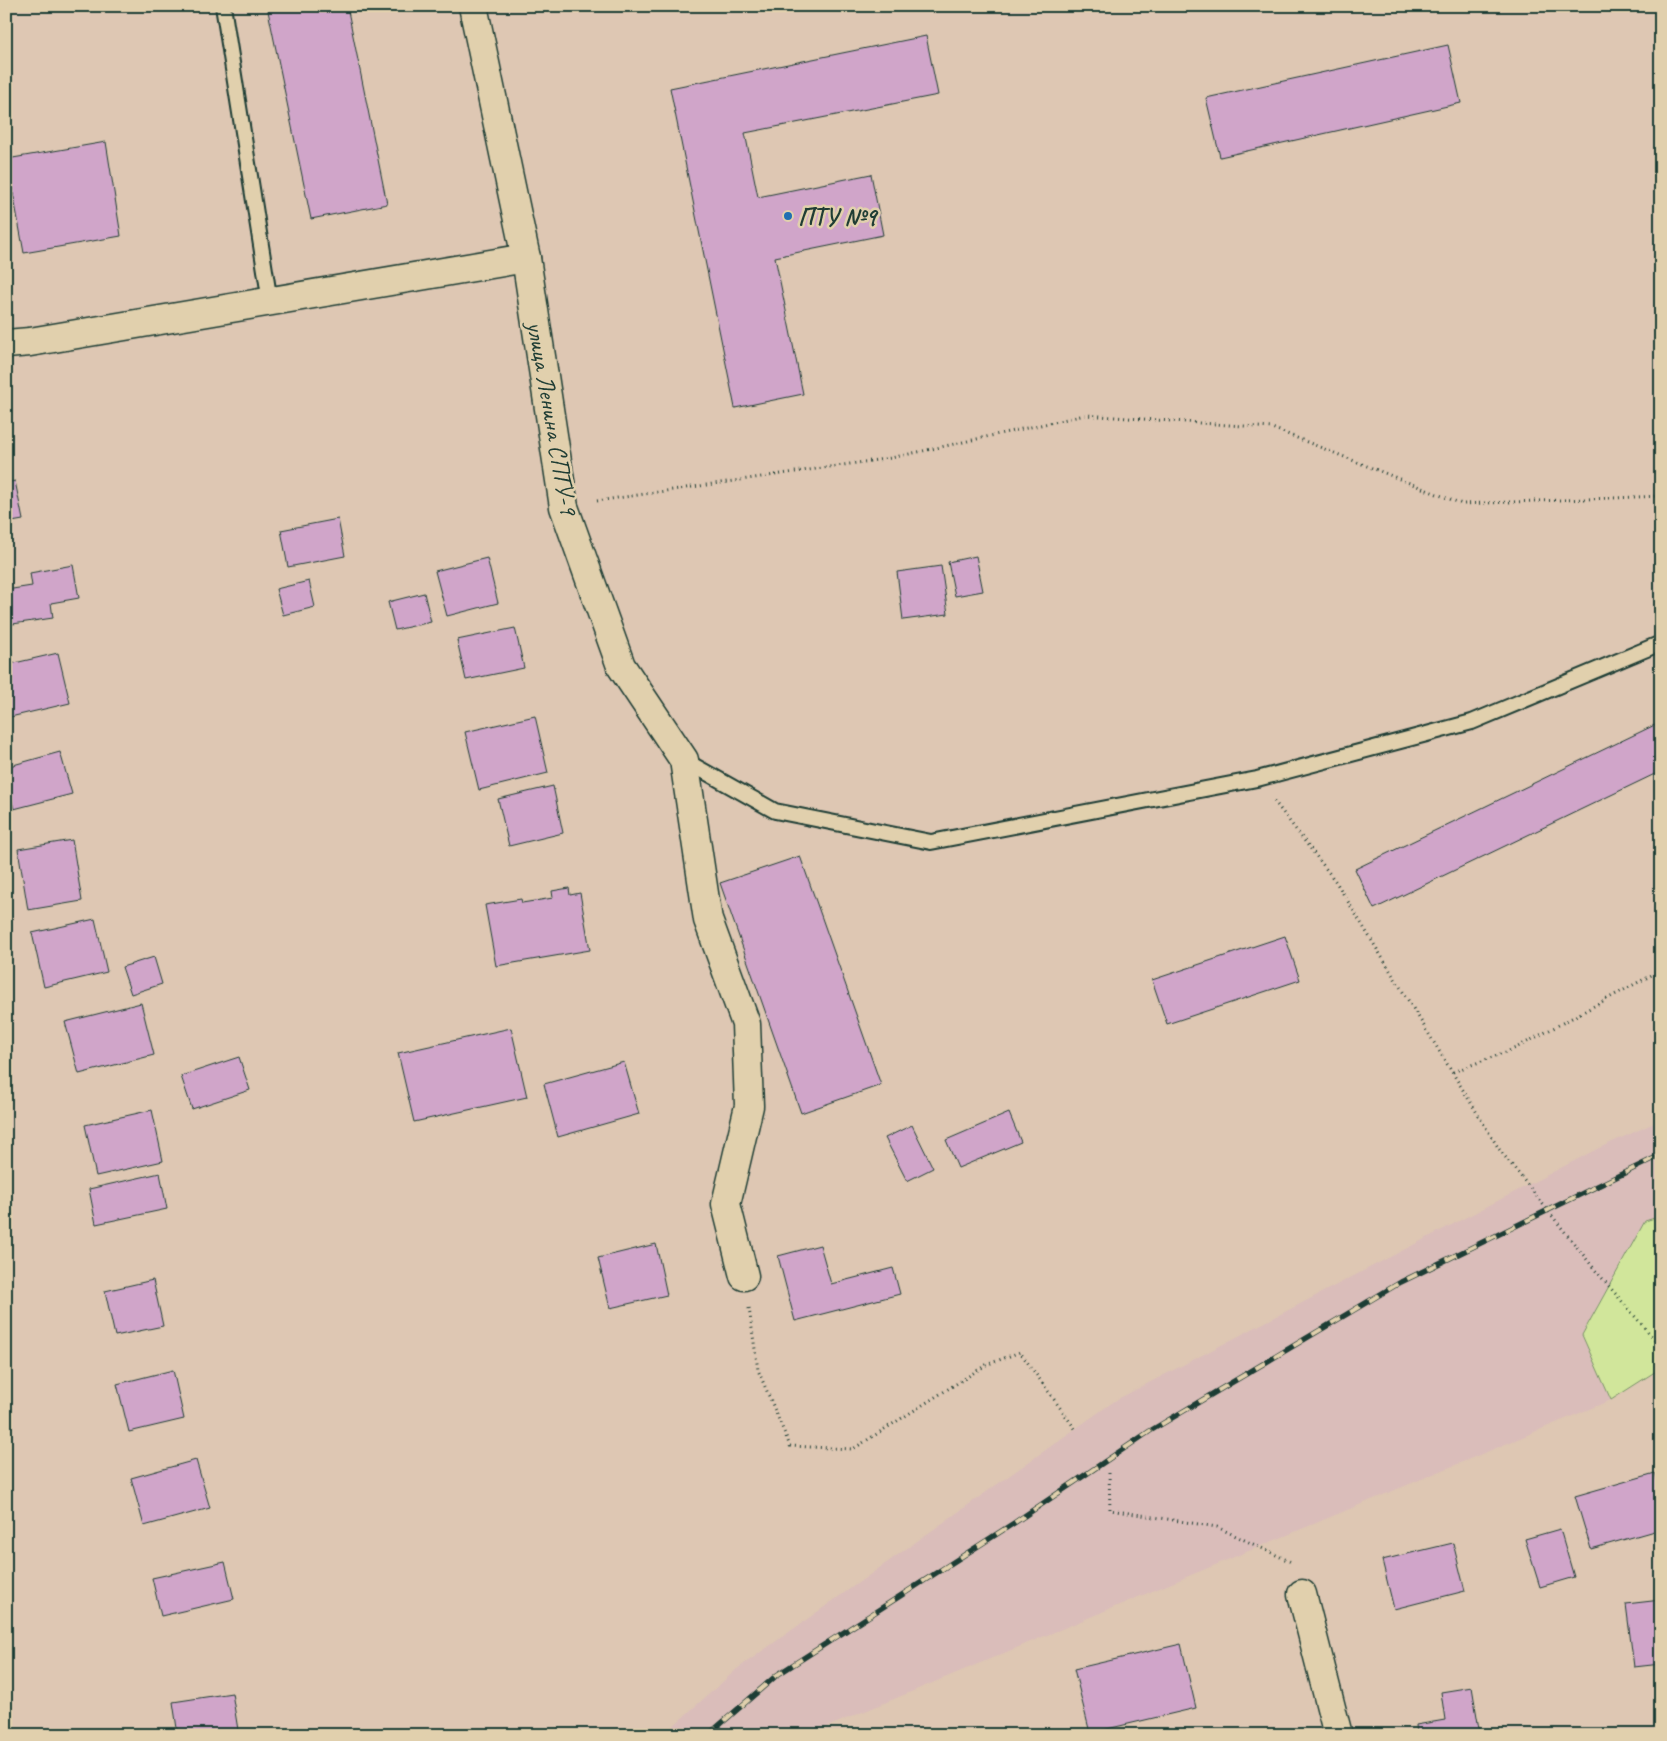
<svg xmlns="http://www.w3.org/2000/svg" width="1667" height="1741" viewBox="0 0 1667 1741" font-family="Caveat,sans-serif">
	<rect width="100%" height="100%" fill="#dec7b3"/>
	<filter id="ink" filterUnits="userSpaceOnUse"><feTurbulence type="fractalNoise" baseFrequency=".02" numOctaves="2"/><feDisplacementMap in="SourceGraphic" scale="10" xChannelSelector="R" yChannelSelector="G"/><feConvolveMatrix kernelMatrix="1 2 1 2 8 2 1 2 1" color-interpolation-filters="sRGB"/></filter>
	<g filter="url(#ink)">
		<path fill="#dabdba" d="M1661 1120V1216L1645 1221 1582 1335 1611 1400 822 1729 815 1735H663L737 1669 1116 1400 1599 1148Z"/>
		<path fill="#d1e69b" stroke="#789268" d="M1661 1216V1368L1611 1400 1582 1335 1645 1221Z"/>
		<g fill="#d0a5c9" stroke="#1f3d34">
			<path d="M267 6H347L387 204 311 219Z"/>
			<path d="M926 36 938 95 745 133 758 197 871 174 883 235 775 257 803 394 735 408 670 88Z"/>
			<path d="M1448 45 1461 103 1220 157 1206 98Z"/>
			<path d="M106 142 121 236 24 253 7 159Z"/>
			<path d="M15 481 23 520 6 523V483Z"/>
			<path d="M338 519 345 556 288 567 281 530Z"/>
			<path d="M976 556 983 591 955 596 948 562Z"/>
			<path d="M487 558 498 603 447 616 435 571Z"/>
			<path d="M73 565 79 598 51 603 53 618 6 625V590L32 586 30 573Z"/>
			<path d="M941 566 948 614 903 620 897 572Z"/>
			<path d="M309 581 315 607 283 615 276 589Z"/>
			<path d="M424 593 431 622 395 630 388 602Z"/>
			<path d="M515 628 524 668 466 680 457 640Z"/>
			<path d="M58 653 70 703 6 718V665Z"/>
			<path d="M535 716 548 773 479 790 465 732Z"/>
			<path d="M1661 722V771L1374 909 1355 869Z"/>
			<path d="M60 752 72 794 14 809 6 780V767Z"/>
			<path d="M553 786 563 833 509 846 498 799Z"/>
			<path d="M72 840 82 901 28 910 18 849Z"/>
			<path d="M800 856 881 1085 801 1113 720 883Z"/>
			<path d="M569 888 570 895 580 893 590 950 496 966 485 905 521 899 522 903 553 898 552 891Z"/>
			<path d="M95 919 107 972 44 987 32 933Z"/>
			<path d="M1285 936 1300 980 1167 1024 1152 980Z"/>
			<path d="M154 957 162 984 131 994 122 967Z"/>
			<path d="M141 1003 154 1055 79 1074 65 1022Z"/>
			<path d="M511 1028 527 1097 414 1122 398 1053Z"/>
			<path d="M239 1057 250 1090 192 1109 181 1076Z"/>
			<path d="M624 1062 639 1114 558 1137 544 1084Z"/>
			<path d="M152 1110 163 1161 96 1176 85 1125Z"/>
			<path d="M1009 1113 1021 1142 958 1168 946 1140Z"/>
			<path d="M912 1125 933 1168 907 1181 885 1138Z"/>
			<path d="M160 1173 167 1209 96 1224 89 1189Z"/>
			<path d="M656 1244 667 1295 610 1308 598 1258Z"/>
			<path d="M820 1245 831 1284 893 1268 900 1294 795 1321 778 1256Z"/>
			<path d="M153 1280 163 1326 115 1336 105 1291Z"/>
			<path d="M173 1370 184 1419 129 1432 117 1384Z"/>
			<path d="M196 1460 210 1508 144 1526 131 1478Z"/>
			<path d="M1655 1473 1661 1493V1529L1591 1549 1575 1496Z"/>
			<path d="M1560 1529 1574 1577 1540 1587 1525 1539Z"/>
			<path d="M1453 1543 1465 1591 1394 1609 1382 1560Z"/>
			<path d="M225 1562 234 1599 161 1616 152 1578Z"/>
			<path d="M1661 1600V1664L1634 1667 1626 1604Z"/>
			<path d="M1181 1644 1196 1708 1090 1733 1074 1669Z"/>
			<path d="M1472 1687 1480 1735H1417L1416 1725 1445 1720 1441 1692Z"/>
			<path d="M232 1693 238 1730 206 1735H178L173 1702Z"/>
		</g>
		<g fill="none" stroke-linecap="round" stroke-linejoin="round">
			<g stroke="#1f3d34" stroke-width="18">
				<g id="service">
					<path d="M223 6 270 302"/>
					<path d="M684 760 775 811 931 842 1257 779 1472 722 1661 643"/>
				</g>
			</g>
			<g stroke="#1f3d34" stroke-width="31">
				<g id="minor">
					<path d="M473 6 526 258 564 507 621 666 684 760 708 920 746 1024 749 1106 726 1204 744 1276"/>
					<path d="M6 344 30 342 526 258"/>
					<path d="M1302 1594 1338 1735"/>
				</g>
			</g>
			<g stroke="#1f3d34" stroke-width="3" stroke-dasharray="1 4" stroke-linecap="butt">
				<path d="M597 501 891 458 1085 415 1272 428 1462 504 1661 496"/>
				<path d="M1274 801 1336 882 1499 1149 1596 1271 1661 1347"/>
				<path d="M1453 1072 1516 1048 1661 970"/>
				<path d="M749 1308 758 1370 790 1446 853 1449 986 1365 1020 1352 1076 1430"/>
				<path d="M1109 1473 1110 1510 1217 1527 1291 1562"/>
			</g>
			<use href="#service" stroke="#e1d0ad" stroke-width="14"/>
			<use href="#minor" stroke="#e1d0ad" stroke-width="28"/>
			<g stroke="#1f3d34" stroke-width="5.5">
				<path id="rail" d="M708 1735 777 1675 1014 1523 1150 1431 1401 1282 1661 1155"/>
			</g>
			<use href="#rail" stroke="#e1d0ad" stroke-width="4" stroke-dasharray="11" stroke-linecap="butt"/>
		</g>
	</g>
	<circle fill="#1f6fb2" stroke="#e1d0ad" stroke-width="2" cx="788" cy="216" r="5"/>
	<g text-anchor="middle" stroke-width="5" stroke-linejoin="round" paint-order="stroke">
		<g font-size="25" font-weight="bold" fill="#1f3d34" stroke="#e1d0ad" text-anchor="start">
			<text x="798" y="225">ПТУ №9</text>
		</g>
		<g font-size="25" fill="#1f3d34" stroke="#e1d0ad">
			<text transform="translate(553 418) rotate(80)" y="9">улица Ленина СПТУ-9</text>
		</g>
	</g>
	<rect width="1667" height="1741" fill="none" stroke="#e1d0ad" stroke-width="25"/>
	<rect x="12" y="12" width="1642" height="1716" fill="none" stroke="#1f3d34" stroke-width="2" filter="url(#ink)"/>
</svg>
